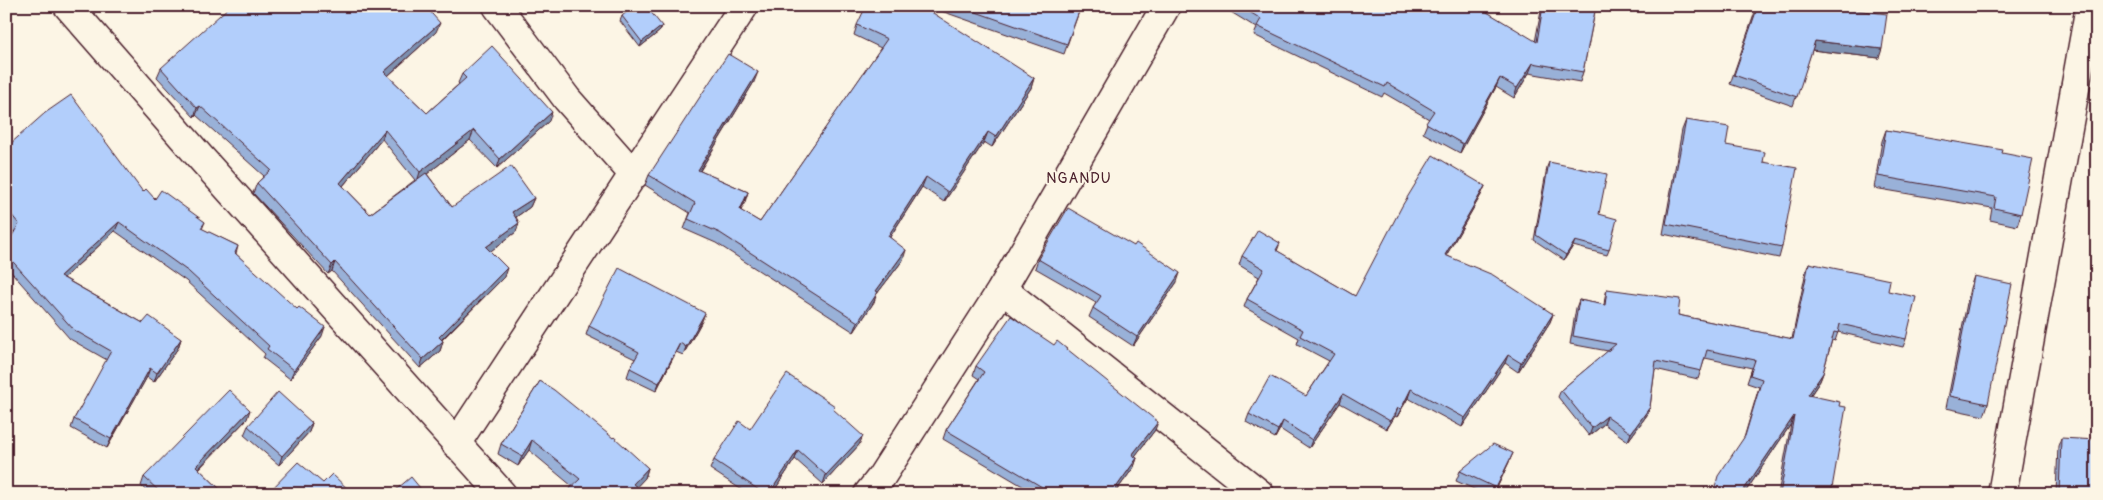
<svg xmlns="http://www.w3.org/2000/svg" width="2103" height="500" viewBox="0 0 2103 500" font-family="Pangolin,sans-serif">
	<rect width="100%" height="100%" fill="#fcf5e5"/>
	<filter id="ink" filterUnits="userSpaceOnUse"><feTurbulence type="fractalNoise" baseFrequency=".02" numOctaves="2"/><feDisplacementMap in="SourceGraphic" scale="10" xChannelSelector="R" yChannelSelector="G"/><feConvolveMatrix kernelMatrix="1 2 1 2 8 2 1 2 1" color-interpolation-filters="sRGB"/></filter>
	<g filter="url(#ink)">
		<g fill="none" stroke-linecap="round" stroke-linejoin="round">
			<g stroke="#4a1f2b" stroke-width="31">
				<g id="street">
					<path d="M68 6 200 157 502 494"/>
					<path d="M497 6 567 99 634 175"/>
					<path d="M1002 289 1260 494"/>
					<path d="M456 444 744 6"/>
					<path d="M868 494 880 479 1002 289 1166 6"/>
					<path d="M2002 494 2090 6"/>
				</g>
			</g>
			<use href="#street" stroke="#fcf5e5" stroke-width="28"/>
		</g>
		<g fill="#99b1d8" stroke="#4a1f2b" fill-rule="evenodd">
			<path d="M927 6H1081L1064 54Z"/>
			<path d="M1221 6H1477L1535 42 1542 6H1596L1583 72 1580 82 1529 73 1514 98 1496 87 1460 153 1423 133 1429 119 1384 93 1382 97 1254 35 1257 28Z"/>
			<path d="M1757 6 1879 58 1812 50 1793 106 1730 84Z"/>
			<path d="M622 16 662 26 660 31 640 47 620 21Z"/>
			<path d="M857 25 1034 78 1031 88 992 147 984 142 944 202 922 187 890 237 903 260 876 295 874 302 854 332 716 243 684 229 690 213 645 185 649 175 754 82 700 171 748 192 741 211 760 222 881 48 854 35Z"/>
			<path d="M436 32 388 76 427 113 459 84 458 83 462 74 549 121 497 168 470 140 427 174 452 207 534 198 530 207 516 217 519 223 516 232 490 251 504 277 442 340 443 341 440 351 420 368 332 271 328 274 253 193 257 183 264 176 196 115 194 117 157 77 161 68ZM382 139 415 180 370 214 343 186Z"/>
			<path d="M1686 120 1726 145 1763 162 1782 247 1779 258 1663 234 1682 130Z"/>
			<path d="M1886 130 2002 153 2021 214 2017 226 1990 220 1992 208 1874 188 1882 141Z"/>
			<path d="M6 141 9 145 143 192 205 222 202 229 238 246 236 254 322 336 290 379 263 358 265 354 186 281 115 231 64 278 143 323 181 339 178 348 154 382 147 377 107 448 71 428 74 419 107 360 70 339 6 266V246L14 232 6 221Z"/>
			<path d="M1549 162 1599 214 1609 250 1607 255 1573 246 1564 260 1534 240 1547 167Z"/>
			<path d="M1485 186 1481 195 1446 255 1553 314 1550 322 1518 372 1505 363 1462 427 1408 398 1397 417 1395 416 1387 429 1340 403 1309 448 1280 429 1275 438 1246 422 1249 414 1306 396 1329 361 1297 344 1299 338 1244 307 1247 299 1259 277 1239 265 1242 256 1280 243 1277 251 1355 296Z"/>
			<path d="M1134 246 1177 282 1133 346 1089 317 1093 308 1096 303 1035 268 1038 259Z"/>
			<path d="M1809 263 1888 291 1906 339 1903 347 1838 332 1835 341 1832 340 1823 373 1820 381 1810 396 1839 406 1831 494H1778L1791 424 1744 494H1712L1744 438 1759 387 1747 383 1752 368 1705 358 1698 379 1655 369 1650 407 1647 415 1628 441 1604 424 1589 436 1558 397 1561 390 1608 351 1570 344 1576 308 1579 300 1604 305 1605 297 1607 289 1678 315 1792 339 1806 271Z"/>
			<path d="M1974 276 1988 404 1984 416 1946 408 1970 288Z"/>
			<path d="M702 321 683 355 676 352 656 391 627 377 630 368 635 359 586 335 589 326Z"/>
			<path d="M976 366 1155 430 1135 456 1137 458 1134 467 1117 490 1122 494H1036L943 439 946 430 979 379 973 375Z"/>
			<path d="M540 381 648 468 645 478 636 487 646 494H565L572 486 529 450 518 466 498 454 501 444Z"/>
			<path d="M835 406 833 409 859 445 823 484 795 459 772 494H748L710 469 714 460 750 429Z"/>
			<path d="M247 419 199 469 225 494H150L141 486 144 477Z"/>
			<path d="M312 423 309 432 279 465 244 435 248 426Z"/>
			<path d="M2061 438 2097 494H2056L2058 446Z"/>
			<path d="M1509 462 1494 494H1485L1456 481 1460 471Z"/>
		</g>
		<g fill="#7d90b0" stroke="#4a1f2b">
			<path d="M440 23 436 32 381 82 384 72Z"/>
			<path d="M662 26 660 31 640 47 642 42Z"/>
			<path d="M1815 41 1882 49 1879 58 1812 50Z"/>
			<path d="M1533 63 1529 73 1514 98 1517 88Z"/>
			<path d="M758 72 754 82 694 180 698 170Z"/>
			<path d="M1034 78 1031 88 992 147 996 137Z"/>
			<path d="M1500 78 1496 87 1460 153 1463 144Z"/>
			<path d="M200 106 196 115 194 117 197 108Z"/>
			<path d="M552 112 549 121 497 168 500 159Z"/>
			<path d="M385 130 382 139 337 193 340 183Z"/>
			<path d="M474 130 470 140 417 182 420 172Z"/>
			<path d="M988 132 984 142 944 202 948 192Z"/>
			<path d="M926 177 922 187 884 246 888 236Z"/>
			<path d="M1485 186 1481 195 1442 263 1445 255Z"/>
			<path d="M748 192 745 202 736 220 740 210Z"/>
			<path d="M534 198 530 207 509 222 512 212Z"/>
			<path d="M119 222 115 231 56 285 60 276Z"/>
			<path d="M519 223 516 232 483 257 486 247Z"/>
			<path d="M1575 241 1573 246 1564 260 1566 255Z"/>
			<path d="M906 250 903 260 876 295 874 302 854 332 858 322 876 291Z"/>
			<path d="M335 262 332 271 328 274 332 265Z"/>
			<path d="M507 268 504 277 435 346 439 337Z"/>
			<path d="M1180 273 1177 282 1133 346 1137 337Z"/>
			<path d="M705 313 702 321 683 355 686 347Z"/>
			<path d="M1553 314 1550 322 1518 372 1521 363Z"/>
			<path d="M325 327 322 336 290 379 294 370Z"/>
			<path d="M181 339 178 348 154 382 157 373Z"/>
			<path d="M443 341 440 351 420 368 423 359Z"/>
			<path d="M680 343 676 352 656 391 659 383Z"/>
			<path d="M1508 355 1505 363 1462 427 1465 418Z"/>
			<path d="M150 368 147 377 107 448 111 439Z"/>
			<path d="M1823 373 1820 381 1805 403 1808 395Z"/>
			<path d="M1411 389 1408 398 1397 417Z"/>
			<path d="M1343 394 1340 403 1309 448 1312 440Z"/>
			<path d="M1650 407 1647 415 1628 441 1631 433Z"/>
			<path d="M1398 408 1395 416 1387 429 1390 421Z"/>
			<path d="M250 410 247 419 193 474 196 466Z"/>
			<path d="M1607 416 1604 424 1589 436 1592 428Z"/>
			<path d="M1794 416 1791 424 1744 494H1741Z"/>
			<path d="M1283 421 1280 429 1275 438 1278 430Z"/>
			<path d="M1158 422 1155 430 1129 464 1132 455Z"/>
			<path d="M312 423 309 432 279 465 282 456Z"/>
			<path d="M863 436 859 445 823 484 826 475Z"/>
			<path d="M532 440 529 450 518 466 522 456Z"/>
			<path d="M798 450 795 459 772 494H769Z"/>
			<path d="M1513 453 1509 462 1494 494 1496 488Z"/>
			<path d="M1137 458 1134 467 1114 494 1115 489Z"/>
			<path d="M648 468 645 478 630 494 633 484Z"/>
		</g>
		<g fill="#b2cefb" stroke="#4a1f2b">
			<path d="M230 6H425L440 23 384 72 427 113 466 78 462 74 492 46 552 112 500 159 474 130 420 172 385 130 340 183 370 214 426 173 452 207 511 166 534 198 512 212 519 223 486 247 507 268 439 337 443 341 423 359 335 262 332 265 257 183 271 170 200 106 197 108 161 68Z"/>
			<path d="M634 6H646L662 26 642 42 622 16Z"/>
			<path d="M866 6H922L1034 78 996 137 988 132 948 192 926 177 888 236 906 250 876 291 878 292 858 322 720 233 688 219 695 203 649 175 728 54 758 72 698 170 748 192 740 210 760 222 887 39 857 25Z"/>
			<path d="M959 6H1081L1067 44Z"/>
			<path d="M1240 6H1477L1537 42 1543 6H1596L1583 72 1533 63 1517 88 1500 78 1463 144 1426 123 1434 111 1387 83 1385 87 1257 26 1261 19Z"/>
			<path d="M1758 6H1825L1887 14 1882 49 1815 41 1797 97 1734 75Z"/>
			<path d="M71 95 143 192 146 189 155 199 161 190 205 222 201 228 238 246 235 253 297 309 299 307 325 327 294 370 267 349 269 346 189 272 119 222 60 276 143 323 149 316 181 339 157 373 150 368 111 439 74 419 111 351 74 330 6 254V246L19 224 6 208V141L9 145 45 113Z"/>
			<path d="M1686 120 1729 127 1726 145 1765 152 1763 162 1797 168 1782 247 1666 224Z"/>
			<path d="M1886 130 2003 150 2002 153 2033 159 2021 214 1994 208 1996 197 1878 176Z"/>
			<path d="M1433 155 1485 186 1445 255 1493 275 1553 314 1521 363 1508 355 1465 418 1411 389 1401 409 1398 408 1390 421 1343 394 1312 440 1283 421 1278 430 1249 414 1270 376 1306 396 1334 354 1300 336 1303 330 1247 299 1264 269 1242 256 1258 230 1280 243 1276 250 1355 296 1402 206Z"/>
			<path d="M1549 162 1607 174 1599 214 1617 219 1609 250 1575 241 1566 255 1536 235Z"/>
			<path d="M1068 208 1134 246 1136 243 1180 273 1137 337 1093 308 1101 296 1038 259Z"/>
			<path d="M1809 263 1890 280 1888 291 1916 297 1906 339 1840 324 1838 333 1834 332 1823 373 1808 395 1840 402 1839 406 1846 407 1831 494H1780L1794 416 1741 494H1713L1718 476 1745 436 1762 379 1750 375 1755 360 1707 350 1701 371 1656 361 1650 407 1631 433 1607 416 1592 428 1561 390 1616 344 1573 336 1579 300 1605 305 1607 289 1680 299 1678 315 1793 339Z"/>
			<path d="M619 268 705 313 686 347 680 343 659 383 630 368 639 352 589 326Z"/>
			<path d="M1974 276 2012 284 1988 404 1950 396Z"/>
			<path d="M1011 316 1054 345 1057 341 1158 422 1132 455 1137 458 1115 489 1122 494H1049L1042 487 946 430 984 372 976 366Z"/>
			<path d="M787 374 835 406 833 409 863 436 826 475 798 450 769 494H765L714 460 739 421 750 429Z"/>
			<path d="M540 381 554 390 613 438 614 437 648 468 633 484 646 494H566L565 493 580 479 532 440 522 456 501 444Z"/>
			<path d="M229 390 250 410 196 466 225 494H162L144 477Z"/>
			<path d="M278 392 312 423 282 456 248 426Z"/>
			<path d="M2061 438 2097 440V494H2059Z"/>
			<path d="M1493 444 1513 453 1496 488 1460 471Z"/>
			<path d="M298 462 323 483 332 474 353 494H267Z"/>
			<path d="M411 477 425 494H391Z"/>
		</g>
	</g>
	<g text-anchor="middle" stroke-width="4" stroke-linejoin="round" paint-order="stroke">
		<g font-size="15" letter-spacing="1" fill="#4a1f2b" stroke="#fcf5e5">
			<text x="1079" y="183">NGANDU</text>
		</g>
	</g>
	<rect width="2103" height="500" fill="none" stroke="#fcf5e5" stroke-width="25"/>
	<rect x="12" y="12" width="2078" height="475" fill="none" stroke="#4a1f2b" stroke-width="2" filter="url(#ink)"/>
</svg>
